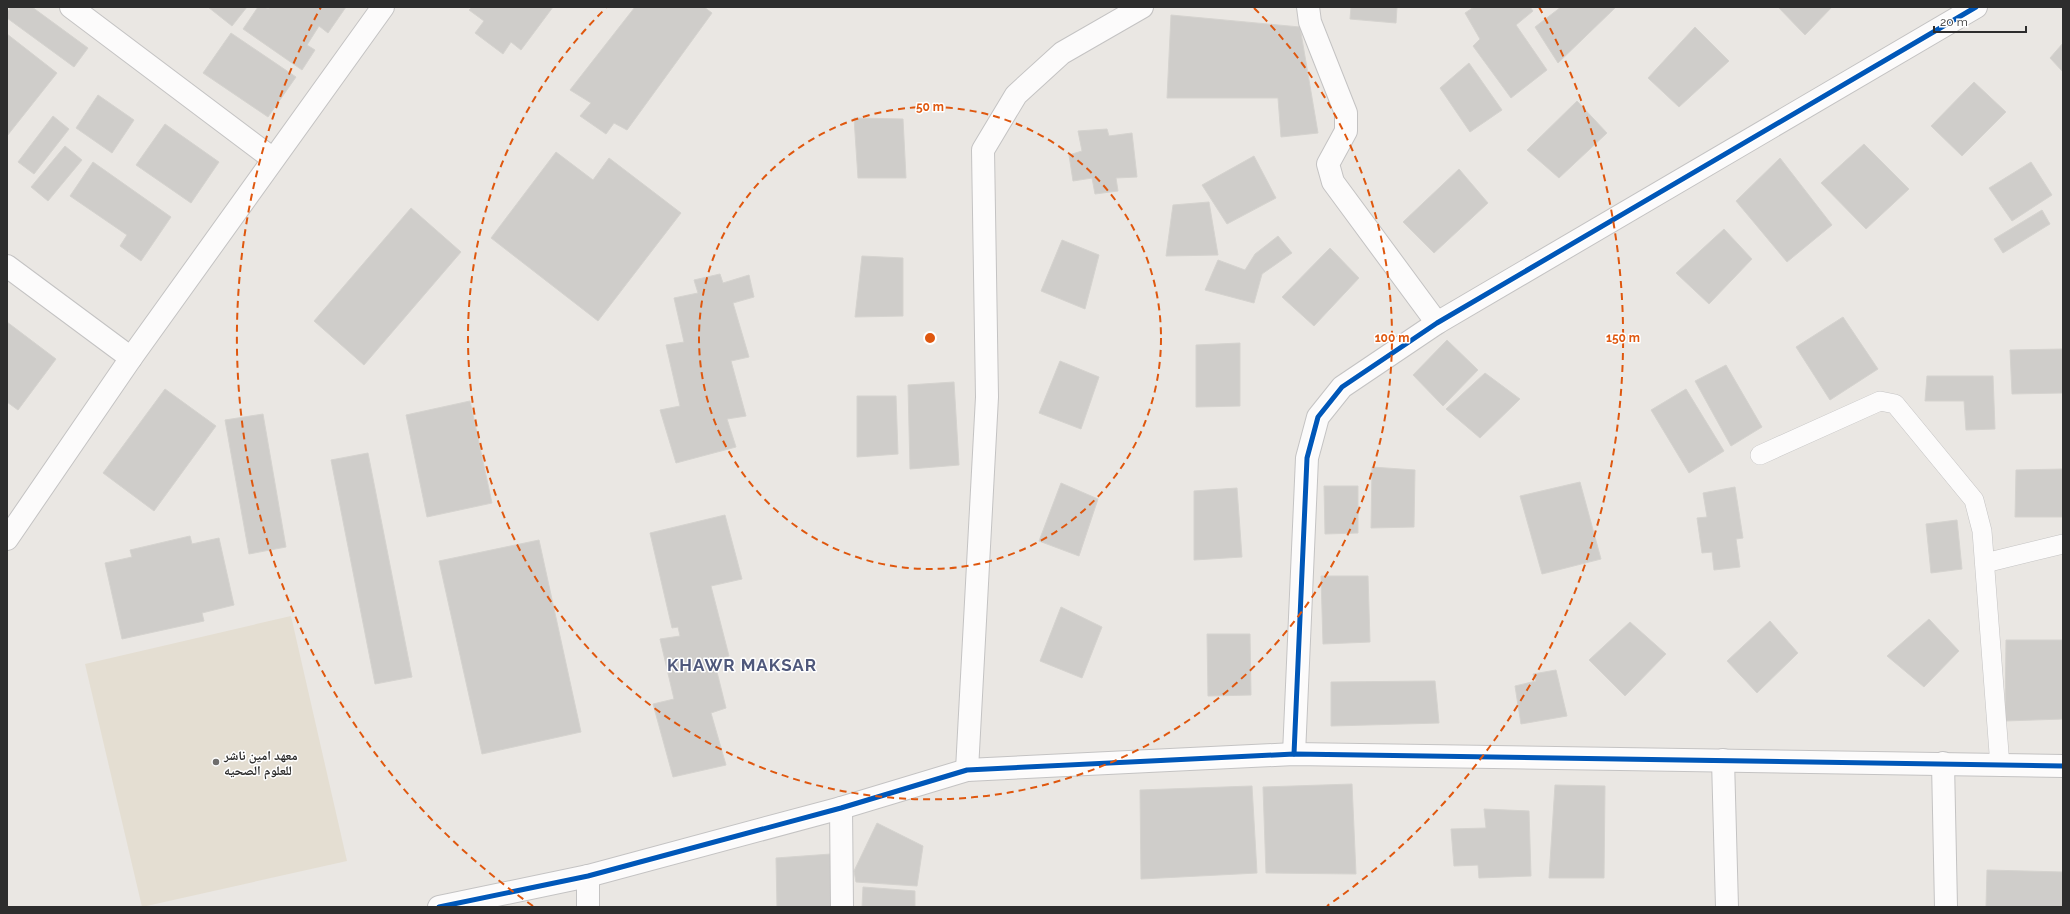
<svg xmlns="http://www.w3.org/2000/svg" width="2070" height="914" viewBox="0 0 2070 914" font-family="Raleway,'Noto Naskh Arabic',sans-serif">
	<rect width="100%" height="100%" fill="#eae7e3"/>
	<path fill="#e4ded2" d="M291 616 347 861 142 907 85 664Z"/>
	<g fill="#cfcdca" stroke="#d5d3cf">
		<path d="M11 7H32L88 48 74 67 7 18V12Z"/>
		<path d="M208 7H247L232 26Z"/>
		<path d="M258 7H265L268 9 269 7H346L328 33 319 26 307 45 315 50 302 70 243 29Z"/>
		<path d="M472 7H553L521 50 511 42 503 54 475 33 484 21 469 10Z"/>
		<path d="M635 7H704L712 13 627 130 614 123 606 134 580 116 591 103 570 90Z"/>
		<path d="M1351 7H1397L1396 23 1350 19Z"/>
		<path d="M1474 7H1530L1533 11 1516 25 1547 70 1511 98 1473 46 1480 39 1465 13Z"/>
		<path d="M1561 7H1616L1558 63 1535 27Z"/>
		<path d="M1778 7H1832L1805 35Z"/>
		<path d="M1171 15 1300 27 1318 133 1281 137 1278 98H1167Z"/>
		<path d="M1695 27 1729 61 1679 107 1648 78Z"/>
		<path d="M231 33 296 77 268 117 203 73Z"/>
		<path d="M7 34 57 73 7 136Z"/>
		<path d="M2063 43V72L2050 58Z"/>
		<path d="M1469 63 1502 110 1470 132 1440 88Z"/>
		<path d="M1974 82 2006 112 1962 156 1931 126Z"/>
		<path d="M98 95 134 120 112 153 76 128Z"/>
		<path d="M1577 101 1607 133 1559 178 1527 150Z"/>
		<path d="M53 116 69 129 34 174 18 162Z"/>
		<path d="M854 118 903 119 906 178H858Z"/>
		<path d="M165 124 219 162 191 203 136 165Z"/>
		<path d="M1107 129 1109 136 1132 133 1137 177 1116 178 1118 191 1095 194 1092 178 1073 181 1069 155 1082 151 1078 131Z"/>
		<path d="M1864 144 1909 189 1866 229 1821 183Z"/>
		<path d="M65 146 82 160 48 201 31 187Z"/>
		<path d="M556 152 593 180 609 158 681 213 598 321 491 238Z"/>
		<path d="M1254 156 1276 198 1227 224 1202 185Z"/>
		<path d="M1780 158 1832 225 1787 262 1736 201Z"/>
		<path d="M93 162 171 217 141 261 120 246 127 235 70 196Z"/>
		<path d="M2031 162 2052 195 2012 221 1989 188Z"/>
		<path d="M1459 169 1488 203 1434 253 1403 222Z"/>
		<path d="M1209 202 1218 255 1166 256 1173 205Z"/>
		<path d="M411 208 461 252 364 365 314 321Z"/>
		<path d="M2042 210 2050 224 2003 253 1994 239Z"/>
		<path d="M1724 229 1752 259 1709 304 1676 273Z"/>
		<path d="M1278 236 1292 253 1262 274 1254 303 1205 290 1218 260 1245 270 1255 254Z"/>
		<path d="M1062 240 1099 255 1085 309 1041 291Z"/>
		<path d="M1330 248 1359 278 1314 326 1282 297Z"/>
		<path d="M862 256 903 258V316L855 317Z"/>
		<path d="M720 274 723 283 749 275 754 297 733 303 749 357 731 361 746 416 727 419 736 447 676 463 660 410 680 406 666 345 684 342 674 298 698 293 694 280Z"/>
		<path d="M1843 317 1878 369 1830 400 1796 347Z"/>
		<path d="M7 322 56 359 18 410 7 402Z"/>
		<path d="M1447 340 1478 370 1443 406 1413 375Z"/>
		<path d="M1240 343V406L1196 407V345Z"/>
		<path d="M2063 349V393L2012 394 2010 350Z"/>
		<path d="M1060 361 1099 377 1081 429 1039 413Z"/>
		<path d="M1726 365 1762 427 1731 446 1695 381Z"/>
		<path d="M1485 373 1520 399 1480 438 1446 409Z"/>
		<path d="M1927 376H1993L1995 429 1966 430 1964 401H1925Z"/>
		<path d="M954 382 959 465 910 469 908 385Z"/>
		<path d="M165 389 216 426 154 511 103 473Z"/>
		<path d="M1686 389 1724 451 1689 473 1651 410Z"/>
		<path d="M857 396H896L898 454 857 457Z"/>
		<path d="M470 401 492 503 427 517 406 415Z"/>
		<path d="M263 414 286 547 249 554 225 420Z"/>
		<path d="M368 453 412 677 375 684 331 460Z"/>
		<path d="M1372 467 1415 470 1414 527 1371 528Z"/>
		<path d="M2063 469V517H2015L2016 470Z"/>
		<path d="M1580 482 1601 559 1542 574 1520 496Z"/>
		<path d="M1061 483 1098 499 1079 556 1039 541Z"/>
		<path d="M1324 486H1358V533L1325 534Z"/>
		<path d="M1735 487 1743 538 1736 539 1740 567 1714 570 1712 552 1702 553 1697 518 1707 517 1703 493Z"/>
		<path d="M1237 488 1242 557 1194 560V491Z"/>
		<path d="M725 515 742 579 711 586 729 656 714 660 726 708 711 713 726 765 673 777 653 704 674 699 660 639 680 636 678 627 672 628 650 533Z"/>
		<path d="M1957 520 1962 569 1931 573 1926 524Z"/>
		<path d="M190 536 192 544 219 538 234 605 202 613 204 621 122 639 105 563 132 557 130 550Z"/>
		<path d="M539 540 581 732 482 754 439 561Z"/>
		<path d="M1321 576H1368L1370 642 1323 644Z"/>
		<path d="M1061 607 1102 627 1082 678 1040 661Z"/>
		<path d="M1929 619 1959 651 1924 687 1887 656Z"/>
		<path d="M1770 621 1798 653 1757 693 1727 661Z"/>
		<path d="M1630 622 1666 654 1625 696 1589 660Z"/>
		<path d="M1207 634H1250L1251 695 1208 696Z"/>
		<path d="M2006 640H2063V719L2005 721Z"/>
		<path d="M1556 670 1567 716 1521 724 1515 686 1536 681 1533 674Z"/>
		<path d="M1435 681 1439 723 1331 726V682Z"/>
		<path d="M1352 784 1356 874 1266 873 1263 787Z"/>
		<path d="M1555 785 1605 786 1604 878H1549Z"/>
		<path d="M1252 786 1257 873 1141 879 1140 790Z"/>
		<path d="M1484 809 1529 811 1531 876 1479 878 1478 865 1454 866 1451 829 1486 828Z"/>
		<path d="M877 823 923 846 917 886 856 882 854 871Z"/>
		<path d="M831 854 832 907H777L776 858Z"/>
		<path d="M1987 870 2063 872V907H1986Z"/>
		<path d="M863 887 915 891V907H862Z"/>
	</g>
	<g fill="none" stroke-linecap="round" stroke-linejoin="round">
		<g stroke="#c4c3c3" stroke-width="20">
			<g id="lane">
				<path d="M1760 455 1880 401 1895 404 1974 500 1982 531 2000 766"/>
				<path d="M1985 563 2063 544"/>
			</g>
		</g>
		<g stroke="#c4c3c3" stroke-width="24">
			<g id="street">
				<path d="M71 7 273 159"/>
				<path d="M1308 7 1310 22 1346 113V131L1328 164 1333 182 1437 323"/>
				<path d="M7 266 131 358"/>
				<path d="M7 539 131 358 383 7"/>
				<path d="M1294 754 1307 458 1318 417 1342 387 1437 323 1976 7"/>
				<path d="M1723 760 1727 907"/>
				<path d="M1943 763 1946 907"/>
				<path d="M967 770 987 397 983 150 1016 95 1062 53 1142 7"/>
				<path d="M841 808 842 907"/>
				<path d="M588 876V907"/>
				<path d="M439 907 588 876 841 808 967 770 1294 754 2063 766"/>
			</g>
		</g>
		<use href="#lane" stroke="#fcfbfb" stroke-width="19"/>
		<use href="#street" stroke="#fcfbfb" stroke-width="22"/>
		<g stroke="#fff" stroke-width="8">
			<g id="cycleway">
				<path d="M1294 754 1307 458 1318 417 1342 387 1437 323 1976 7"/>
				<path d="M439 907 588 876 841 808 967 770 1294 754 2063 766"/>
			</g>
		</g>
		<use href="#cycleway" stroke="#0057b8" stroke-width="5"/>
	</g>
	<g fill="none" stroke="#df570e" stroke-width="2" stroke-dasharray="7 5">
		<circle cx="930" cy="338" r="231"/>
		<path d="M1254 8A462 462 0 1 1 606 8"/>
		<path d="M533 906A693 693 0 0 1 321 7M1539 7A693 693 0 0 1 1327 906"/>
	</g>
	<circle fill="#6f6e6d" stroke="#fff" stroke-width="1.5" cx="216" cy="762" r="4"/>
	<g text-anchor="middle" stroke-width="3" stroke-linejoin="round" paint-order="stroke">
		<g font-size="13" font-weight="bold" fill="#2d2d2d" stroke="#fff" text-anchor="start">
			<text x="224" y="760">معهد امين ناشر<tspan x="224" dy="15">للعلوم الصحيه</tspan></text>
		</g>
		<g font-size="17" font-weight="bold" letter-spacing="1" fill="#4f587b" stroke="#fff">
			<text x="742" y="671">KHAWR MAKSAR</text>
		</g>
	</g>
	<circle cx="930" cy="338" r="6" fill="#df570e" stroke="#fff" stroke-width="2"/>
	<g font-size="12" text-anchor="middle" font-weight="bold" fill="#df570e" stroke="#fff" stroke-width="3" stroke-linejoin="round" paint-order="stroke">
		<text x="930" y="111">50 m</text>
		<text x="1392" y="342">100 m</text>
		<text x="1623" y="342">150 m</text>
	</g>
	<rect width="2070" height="914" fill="none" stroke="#2d2d2d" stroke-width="16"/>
	<path d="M1934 26v6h92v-6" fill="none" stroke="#2d2d2d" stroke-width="2"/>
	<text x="1940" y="26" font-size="12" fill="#2d2d2d" stroke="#ffffff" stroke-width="3" paint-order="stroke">20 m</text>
</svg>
